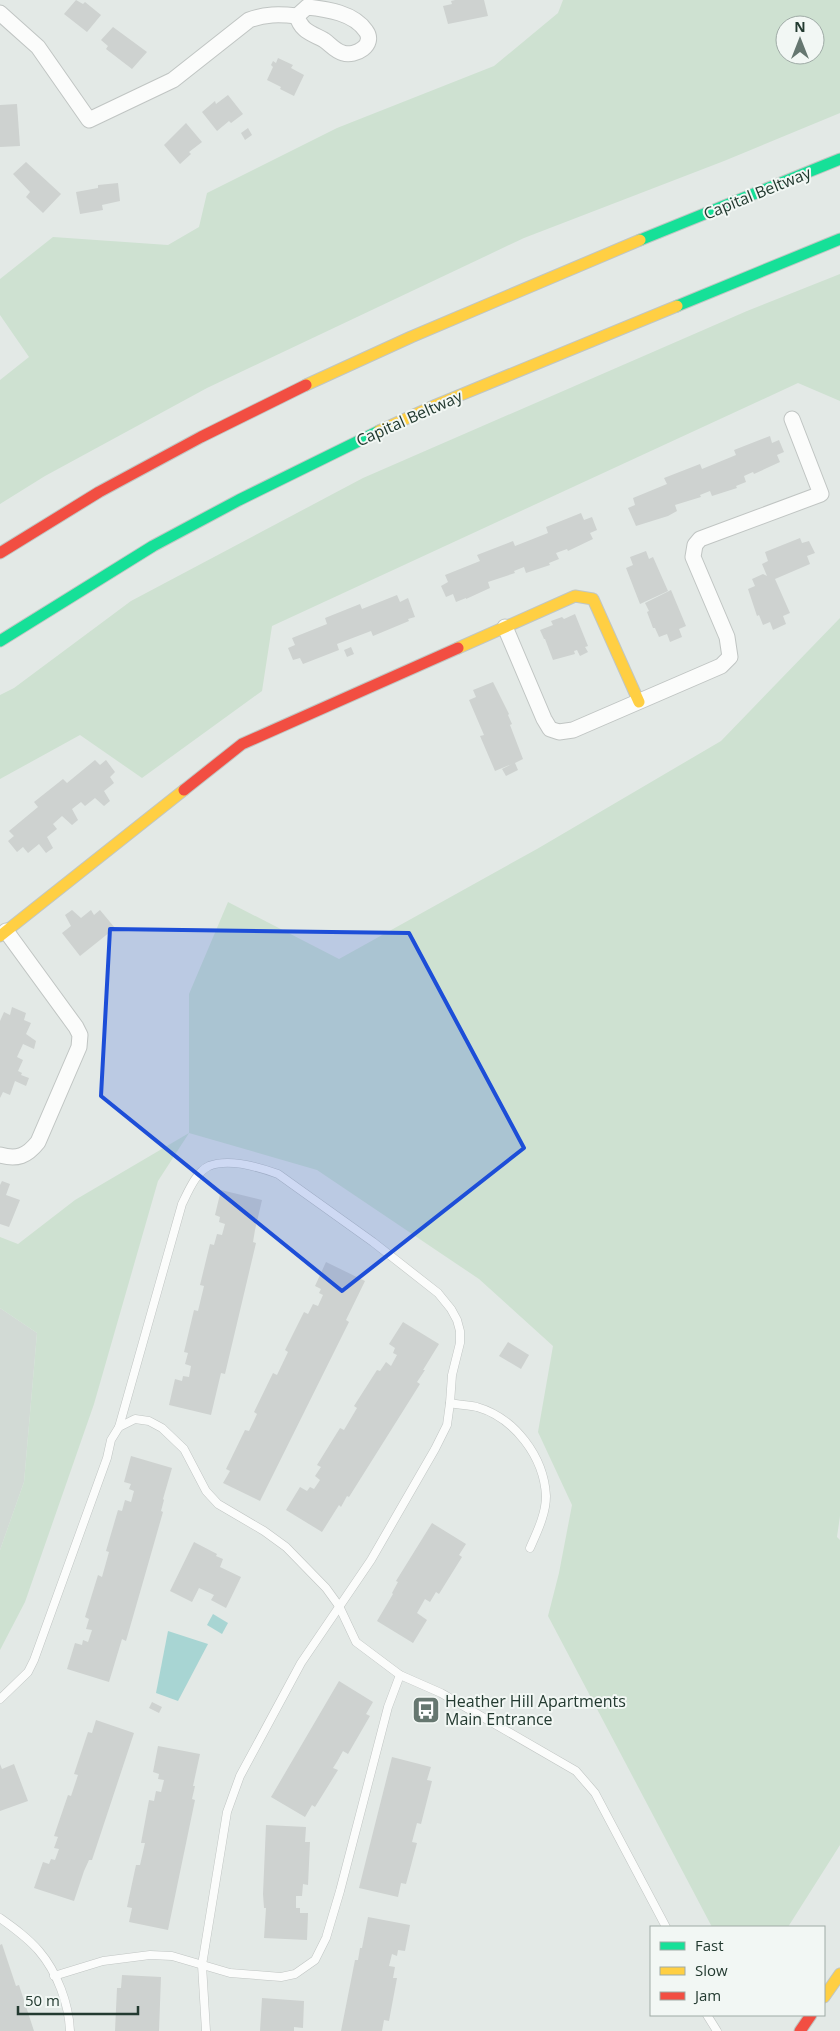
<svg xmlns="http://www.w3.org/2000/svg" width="840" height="2031" viewBox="0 0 840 2031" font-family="'Open Sans',sans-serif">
	<rect width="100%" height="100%" fill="#e3e9e6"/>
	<path fill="#d2dad5" d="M0 1308 37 1333 24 1482 0 1550Z"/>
	<g fill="#cee1d1" fill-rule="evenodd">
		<path d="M563 0H840V113L724 161 524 238 207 388 45 476 0 504V380L29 357 0 315V279L53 237 168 245 199 227 207 193 337 128 494 66 558 13ZM785 25H815V55H785Z"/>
		<path d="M840 274V401L798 383 272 626 262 691 142 778 80 735 0 779V695L14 688 131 601 363 478 747 311Z"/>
		<path d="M840 618V1516L837 1537 840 1540V1845L788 1927H712L548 1616 559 1573 572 1505 538 1432 553 1346 479 1279 317 1170 189 1133 158 1181 94 1404 25 1602 0 1650V1550L24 1482 37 1333 0 1308V1237L18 1244 75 1200 189 1133V994L228 902 339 959 537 849 721 741Z"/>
	</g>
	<g fill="#a8d5d3">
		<path d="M213 1614 228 1623 222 1634 207 1625Z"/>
		<path d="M168 1631 208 1644 178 1701 156 1693Z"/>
	</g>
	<g fill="#ced2d0">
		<path d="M76 0 83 4 85 2 101 15 87 32 64 14Z"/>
		<path d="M455 0H484L488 16 448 24 443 6 452 4 451 1Z"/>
		<path d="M113 27 147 52 132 69 106 49 108 46 101 40Z"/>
		<path d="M278 58 293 65 291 68 304 75 294 96 280 89 281 87 267 80 273 67 271 65 273 61 276 63Z"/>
		<path d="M228 95 243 114 231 123 229 121 217 131 202 112 215 101 216 104Z"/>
		<path d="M17 104 20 146 0 147V105Z"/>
		<path d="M186 123 202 142 189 152 191 154 180 164 164 145Z"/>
		<path d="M248 128 252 135 245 140 241 133Z"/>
		<path d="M26 162 61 194 43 213 26 197 30 192 13 174Z"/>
		<path d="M118 183 120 201 102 205 103 210 80 214 76 192 98 188V185Z"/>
		<path d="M770 436 772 443 779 440 784 452 777 455 780 462 754 474 753 472 744 476 746 482 736 486 737 488 712 496 710 491 700 495 701 497 675 505 677 511 668 516 636 526 628 508 635 505 633 498 667 484 664 478 700 464 702 469 736 455 734 450Z"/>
		<path d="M581 513 584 520 592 517 597 530 590 533 593 539 568 551 567 549 556 553 559 559 549 563 550 565 526 573 524 567 514 571 515 573 488 582 490 588 466 599V598L456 602 453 594 446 597 441 586 448 582 445 575 480 561 477 555 513 541 515 546 548 533 546 527Z"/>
		<path d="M800 538 802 543 809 541 815 553 807 556 810 564 775 579 790 613 783 616 786 624 773 630 770 622 763 625 759 615 757 616 748 589 755 586 752 579 763 574 767 576 762 564 768 561 765 552Z"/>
		<path d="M646 551 649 559 653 557 668 591 640 604 626 568 633 565 630 557Z"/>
		<path d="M671 590 686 626 679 629 682 637 670 642 667 634 659 637 655 628H653L647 612 649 611 645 603Z"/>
		<path d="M397 595 400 602 408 598 415 617 408 619 409 621 373 636 371 631 337 644 339 650 303 664 300 658 293 660 288 648 295 645 292 638 327 624 325 618 360 604 362 609Z"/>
		<path d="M575 614 588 646 585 647 588 652 580 656 577 650 574 651 575 654 553 660 545 639H544L540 630 553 625 551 621 562 617 564 619Z"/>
		<path d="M351 647 354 654 347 657 344 650Z"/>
		<path d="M493 682 509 714 508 715 512 724 510 725 523 759 515 763 518 770 506 776 502 769 512 764 495 771 480 736 484 735 469 700 476 697 473 690Z"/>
		<path d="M95 760 100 765 106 760 115 772 110 777 114 783 104 791 110 801 104 806 95 798 85 806 81 802 72 809 78 820 72 825 62 816 53 824 57 829 47 837 53 848 46 853 39 844 28 853 23 847 17 852 8 841 14 836 9 831 38 807 34 802 63 779 67 783Z"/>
		<path d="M72 910 81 918 91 910 94 915 100 910 115 928 80 956 62 933 71 926 65 915Z"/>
		<path d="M12 1007 26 1013 24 1020 31 1023 26 1034 36 1041 34 1049 23 1044 17 1057 23 1060 18 1071 22 1073 21 1075 29 1078 26 1086 15 1081 10 1095 3 1092 0 1098V1021L4 1012 10 1015Z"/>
		<path d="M2 1181 10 1184 6 1195 20 1200 9 1227 0 1224V1185Z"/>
		<path d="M221 1190 262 1200 255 1230 253 1242 256 1243 225 1374 221 1373 211 1415 169 1405 175 1379 182 1381 183 1376 189 1377 191 1366 185 1364 188 1353 184 1352 194 1310 198 1311 204 1286 200 1285 210 1244 214 1245 217 1234 222 1235 225 1224 219 1222 220 1217 215 1215Z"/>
		<path d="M326 1262 365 1281 346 1320 349 1322 260 1501 223 1483 230 1471 226 1469 245 1430 249 1431 257 1414 254 1412 273 1373 277 1375 288 1352 285 1350 304 1312 308 1314 313 1304 318 1306 323 1295 319 1293 321 1289 315 1286Z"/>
		<path d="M403 1322 439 1344 423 1370H425L417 1382 420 1384 349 1497 347 1496 341 1507 339 1505 322 1532 286 1510 300 1487 307 1491 310 1487 314 1489 320 1480 315 1476 321 1467 317 1465 340 1428 344 1430 357 1408 354 1406 377 1370 380 1371 386 1362 391 1366 397 1355 393 1353 395 1348 389 1344Z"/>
		<path d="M508 1342 529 1355 521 1369 499 1356Z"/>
		<path d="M131 1456 172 1468 163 1499 164 1500 161 1511 163 1512 145 1575 126 1641 122 1639 109 1682 67 1669 75 1643 82 1645 83 1640 88 1642 92 1630 86 1629 89 1619 85 1617 98 1575 102 1577 109 1552 106 1551 118 1510 122 1511 125 1500 131 1502 134 1491 129 1489 131 1484 124 1482Z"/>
		<path d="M432 1523 466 1544 459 1555 462 1557 439 1594 436 1592 430 1602 425 1599 417 1613 427 1620 413 1643 377 1621 393 1594 392 1593 398 1582 396 1581Z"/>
		<path d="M194 1542 217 1554 216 1556 223 1559 220 1567 241 1577 226 1608 211 1600 214 1595 199 1588 192 1602 170 1591Z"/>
		<path d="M339 1681 373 1702 366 1714 370 1716 348 1754 343 1751 338 1760 333 1768 338 1770 315 1807 312 1805 305 1817 271 1797Z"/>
		<path d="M152 1702 162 1707 159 1713 149 1708Z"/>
		<path d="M419 1702 433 1708 427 1721 414 1715Z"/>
		<path d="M96 1720 134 1733 92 1860H89L84 1871 74 1901 34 1888 43 1862 49 1864 51 1859 55 1860 59 1849 54 1848 58 1837 54 1836 68 1795 71 1796 78 1775 74 1774 88 1732 92 1733Z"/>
		<path d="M158 1746 200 1754 193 1786H195L192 1799 195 1800 168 1930 129 1922 132 1908 127 1907 136 1865H140L145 1843H141L149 1800 154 1801 156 1791 161 1792 164 1780 158 1779 159 1774 153 1772Z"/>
		<path d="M392 1757 431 1767 427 1780 432 1781 421 1824 417 1823 412 1842 417 1843 406 1884 401 1883 398 1897 359 1888Z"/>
		<path d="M0 1764 2 1769 14 1764 28 1801 0 1811Z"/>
		<path d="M266 1825 306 1827 305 1842H310L308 1885 303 1884 302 1896H296V1908H300V1913H308L307 1940 264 1938 266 1908H264L263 1894Z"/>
		<path d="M368 1917 410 1925 405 1951 398 1950 397 1956 392 1954 389 1966 395 1967 393 1978H397L389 2021 384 2020 382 2031H341L355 1960H358L360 1948H362Z"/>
		<path d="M2 1944 16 1986 19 1985 34 2031H0V1945Z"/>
		<path d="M122 1975 161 1977 159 2031H115L117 1988H121Z"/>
		<path d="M262 1998 304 2001 303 2028 294 2027V2031H260Z"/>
	</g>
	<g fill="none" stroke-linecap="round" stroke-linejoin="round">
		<g stroke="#c0c5c3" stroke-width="9">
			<g id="lane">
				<path d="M450 1403C459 1405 469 1405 477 1407 515 1418 544 1457 546 1496 546 1514 537 1532 530 1548"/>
				<path d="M119 1427 182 1204C188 1192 196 1172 209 1166 229 1158 259 1167 278 1174L373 1242 438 1293 451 1309 457 1320 460 1331V1343L452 1375 450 1403 447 1425 435 1449 371 1560 301 1663 240 1776 227 1812 202 1965 206 2031"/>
				<path d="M0 1699 28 1672 34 1660 107 1458 111 1440 119 1427 135 1419 149 1421 162 1428 184 1449 206 1491 218 1504 264 1531 286 1547 326 1588 339 1606 356 1642 400 1675 441 1693 576 1771 595 1793 666 1927"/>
				<path d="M0 1918C14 1928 28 1938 39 1951 57 1972 69 2004 70 2031"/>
				<path d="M54 1976 103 1961 150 1955 172 1956 230 1973 281 1977 295 1974 315 1960 326 1938 340 1891 388 1707 400 1675"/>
				<path d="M707 2015 717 2031"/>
			</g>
		</g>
		<g stroke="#c0c5c3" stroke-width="17">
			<g id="street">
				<path d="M307 7C327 9 354 13 366 31 376 45 355 57 343 53 335 51 330 44 324 40 311 33 301 31 297 16Z"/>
				<path d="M0 13 38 47 89 120 173 80 249 20C265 14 279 14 297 16"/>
				<path d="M505 627 544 719 550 729 559 732 573 730 721 666 730 657 727 637 693 557 695 545 700 539 821 494 792 419"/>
				<path d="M0 1155C17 1160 27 1156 38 1142L79 1047 80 1035 76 1027 6 931"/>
			</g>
		</g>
		<g stroke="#c0c6c3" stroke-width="13">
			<g id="fast">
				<path d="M640 240 840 159"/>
				<path d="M677 306 840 239"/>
				<path d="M0 641 153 546 239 500 379 431"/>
			</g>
		</g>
		<g stroke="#c0c6c3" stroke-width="13">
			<g id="slow">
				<path d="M306 385 411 337 640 240"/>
				<path d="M379 431 436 405 677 306"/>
				<path d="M458 648 575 596 593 599 639 702"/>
				<path d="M0 936 184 790"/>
				<path d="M824 1997 840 1974"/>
			</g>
		</g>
		<g stroke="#c0c6c3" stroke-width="13">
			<g id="jam">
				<path d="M0 553 99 492 201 437 306 385"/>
				<path d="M184 790 242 744 458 648"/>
				<path d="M800 2031 811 2015"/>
			</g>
		</g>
		<use href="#lane" stroke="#fbfcfb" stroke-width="8"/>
		<use href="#street" stroke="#fbfcfb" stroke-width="15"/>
		<use href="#fast" stroke="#16e098" stroke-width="11"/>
		<use href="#slow" stroke="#ffcf43" stroke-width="11"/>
		<use href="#jam" stroke="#f24e42" stroke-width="11"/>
	</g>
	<path fill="#1d4ed8" fill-opacity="0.2" stroke="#1d4ed8" stroke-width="4" stroke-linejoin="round" d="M110 929 409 933 524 1148 342 1291 101 1096Z"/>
	<defs>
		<g id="bus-square" transform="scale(1.4375)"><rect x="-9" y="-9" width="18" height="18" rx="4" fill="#667770" stroke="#f2f7f4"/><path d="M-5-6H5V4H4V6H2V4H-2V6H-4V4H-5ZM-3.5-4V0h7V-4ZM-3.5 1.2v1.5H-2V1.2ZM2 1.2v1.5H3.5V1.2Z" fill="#fff"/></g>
	</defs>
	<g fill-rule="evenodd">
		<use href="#bus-square" x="426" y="1710"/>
	</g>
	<g text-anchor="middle" stroke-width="4" stroke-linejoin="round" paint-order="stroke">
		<g font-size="16" fill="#233a30" stroke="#f2f7f4">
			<text transform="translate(757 193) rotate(-22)" y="6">Capital Beltway</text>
			<text transform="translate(409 418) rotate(-24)" y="6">Capital Beltway</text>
		</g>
		<g font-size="16" fill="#233a30" stroke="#f2f7f4" text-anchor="start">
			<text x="445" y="1707">Heather Hill Apartments<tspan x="445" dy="18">Main Entrance</tspan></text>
		</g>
	</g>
	<rect x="650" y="1926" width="175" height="90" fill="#f2f7f4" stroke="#9faba6"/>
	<rect x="660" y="1942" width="25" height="8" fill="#16e098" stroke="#9faba6"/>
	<text x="695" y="1951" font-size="15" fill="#233a30">Fast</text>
	<rect x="660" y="1967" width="25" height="8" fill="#ffcf43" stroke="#9faba6"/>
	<text x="695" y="1976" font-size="15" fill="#233a30">Slow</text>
	<rect x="660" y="1992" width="25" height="8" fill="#f24e42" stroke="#9faba6"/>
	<text x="695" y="2001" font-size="15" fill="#233a30">Jam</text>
	<g transform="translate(800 40)"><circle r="24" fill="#f2f7f4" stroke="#9faba6"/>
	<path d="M0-4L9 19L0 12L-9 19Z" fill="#667770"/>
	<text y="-8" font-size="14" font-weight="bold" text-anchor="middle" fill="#233a30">N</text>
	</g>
	<path d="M18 2006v8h120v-8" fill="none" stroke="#233a30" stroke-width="2.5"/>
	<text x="25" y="2006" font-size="15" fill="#233a30" stroke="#f2f7f4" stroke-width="4" paint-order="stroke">50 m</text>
</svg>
